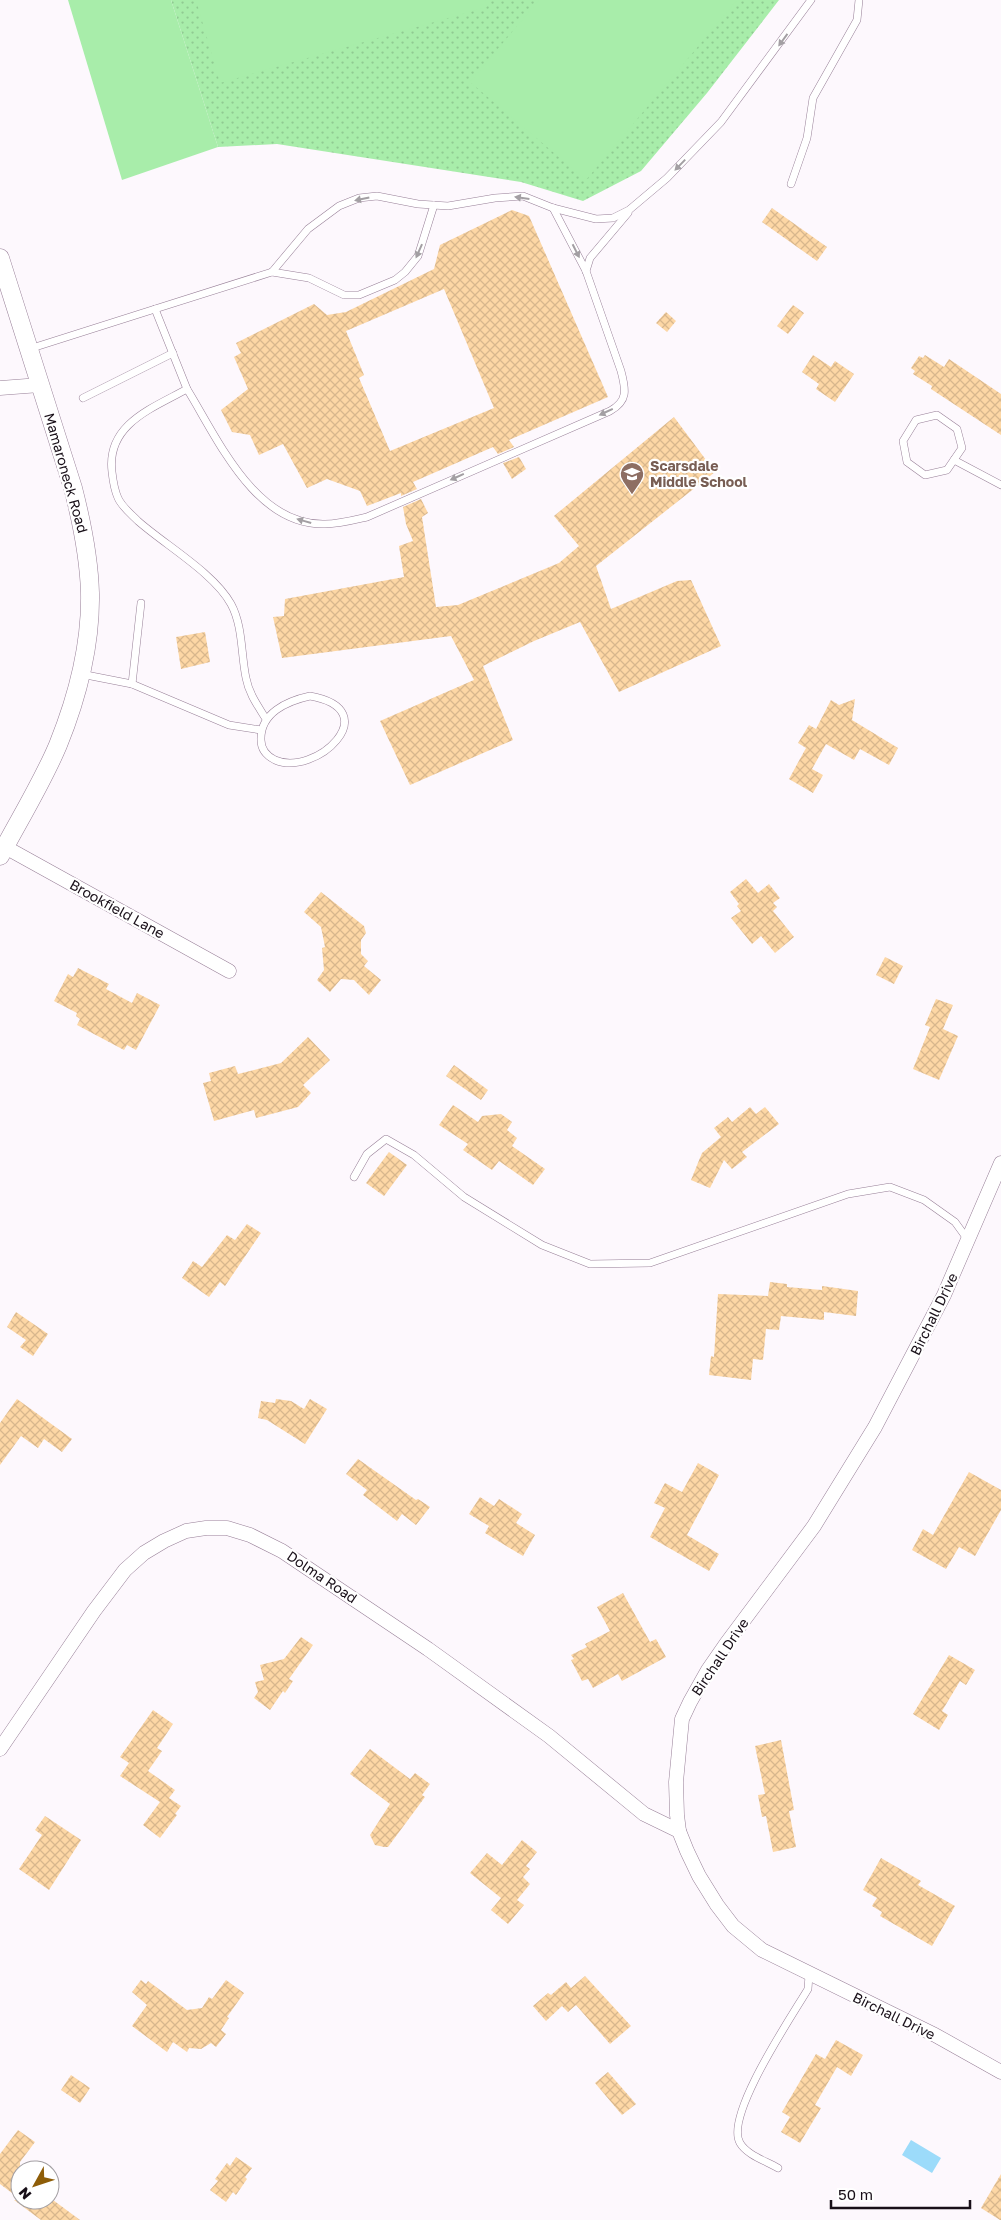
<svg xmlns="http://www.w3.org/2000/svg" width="1001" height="2220" viewBox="0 0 1001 2220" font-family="'Golos Text',sans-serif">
	<defs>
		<pattern id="grass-dots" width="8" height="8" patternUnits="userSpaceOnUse" patternTransform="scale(1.25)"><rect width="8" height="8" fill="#a8edaa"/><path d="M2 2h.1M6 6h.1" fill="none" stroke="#90ca92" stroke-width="1.8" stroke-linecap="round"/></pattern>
		<pattern id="building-cross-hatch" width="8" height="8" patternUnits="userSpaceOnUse" patternTransform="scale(1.25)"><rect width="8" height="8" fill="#fdd7a5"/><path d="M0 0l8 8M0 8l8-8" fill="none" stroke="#d8b78d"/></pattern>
	</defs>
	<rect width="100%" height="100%" fill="#fdf8fd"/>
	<path fill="url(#grass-dots)" d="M171 0H779L707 93 641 171 583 201 521 182 277 144 218 147Z"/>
	<g fill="#a8edaa">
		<path d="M68 0H171L218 147 122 180Z"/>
		<path d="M196 0H485L487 7 220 83Z"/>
		<path d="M539 0H737L586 180 470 82Z"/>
	</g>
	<path fill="#9cdbfa" d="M911 2140 941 2158 932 2173 902 2155Z"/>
	<g fill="url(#building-cross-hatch)" fill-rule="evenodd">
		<path d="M772 208 827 247 817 261 762 222Z"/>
		<path d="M512 210 529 216 608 397 509 440 514 447 498 454 493 447 413 482 417 489 401 496V493L367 506 360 491 327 479 307 488 283 444 259 455 250 435 232 432 221 410 248 389 234 357 241 353 236 343 314 304 327 315 346 312 434 269 440 245ZM444 289 494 408 390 451 359 378 364 375 346 331Z"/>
		<path d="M793 305 804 313 788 334 777 326Z"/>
		<path d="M666 312 676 321 667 332 656 323Z"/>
		<path d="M813 355 831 367 835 361 854 374 835 402 816 389 819 384 802 372Z"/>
		<path d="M925 355 944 367 949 359 1001 394V435L931 389 932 386 913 374 915 371 911 368 919 356 923 358Z"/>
		<path d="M674 417 715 472 596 566 611 609 677 581 691 580 721 646 619 692 580 622 534 641 483 666 513 740 410 785 380 721 474 680 451 636 282 658 273 617 284 616 285 599 404 577 399 546 413 541 406 524 403 507 421 499 428 513 422 517 436 607 458 605 559 563 579 546 554 516Z"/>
		<path d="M519 457 526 469 512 479 503 463Z"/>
		<path d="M205 632 210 662 181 669 176 637Z"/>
		<path d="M855 699 852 720 898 748 889 765 860 749 854 760 826 744 812 769 823 775 813 793 789 779 806 748 798 743 809 725 816 729 831 700 839 705Z"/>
		<path d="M746 879 758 893 769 884 780 898 773 903 777 907 773 911 794 937 775 953 761 936 752 944 731 918 741 911 737 906 739 904 730 892Z"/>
		<path d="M321 892 364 926 366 933 361 940V954L368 961 364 966 381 980 369 995 354 980 341 979 330 992 317 980 324 970 322 948 325 947 321 927 304 912Z"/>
		<path d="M885 957 903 966 894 984 876 975Z"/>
		<path d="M78 968 109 984 106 989 132 1003 137 993 160 1005 136 1050 127 1045 124 1050 77 1025 80 1019 76 1016 77 1013 54 1001 68 974 73 977Z"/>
		<path d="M936 999 953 1005 943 1029 958 1036 939 1080 913 1069 930 1027 925 1025Z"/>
		<path d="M308 1037 330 1060 303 1085 311 1093 298 1107 256 1118 254 1110 214 1121 203 1083 211 1081 209 1073 235 1066 238 1074 281 1063Z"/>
		<path d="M454 1065 488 1090 481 1100 446 1076Z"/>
		<path d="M453 1105 478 1122 482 1116 501 1114 512 1122 507 1130 517 1138 512 1146 545 1169 533 1185 499 1161 492 1170 463 1150 468 1144 439 1125Z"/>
		<path d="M750 1107 756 1114 765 1107 779 1124 742 1152 747 1157 732 1169 724 1160 710 1188 691 1180 702 1153 721 1137 714 1128 728 1117 732 1122Z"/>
		<path d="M389 1152 407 1165 384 1196 366 1183Z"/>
		<path d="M247 1224 261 1233 225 1286 220 1282 209 1297 182 1278 193 1261 202 1267 227 1235 235 1240Z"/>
		<path d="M770 1282 787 1284V1287L822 1290V1286L858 1291 856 1316 824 1312V1320L781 1316 779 1330 766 1329 763 1360 753 1359 751 1380 709 1375 711 1356 714 1357 718 1294 768 1296Z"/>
		<path d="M16 1312 48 1334 33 1356 20 1347 26 1340 7 1327Z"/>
		<path d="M17 1399 72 1439 62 1452 44 1439 38 1448 21 1436 0 1465V1423Z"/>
		<path d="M276 1399 291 1401 304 1409 310 1399 327 1409 305 1444 267 1420 258 1418 261 1401 275 1403Z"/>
		<path d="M358 1459 416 1500 418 1499 430 1507 416 1525 402 1514 397 1521 363 1495 367 1490 346 1474Z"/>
		<path d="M698 1463 719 1475 687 1535 719 1554 709 1571 650 1537 665 1508 654 1503 665 1483 682 1492Z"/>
		<path d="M969 1472 1001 1490V1510L975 1556 959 1547 946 1569 912 1550 923 1529 933 1535Z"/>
		<path d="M480 1497 494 1506 499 1499 522 1514 516 1523 535 1535 523 1556 485 1533 489 1526 469 1514Z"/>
		<path d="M623 1593 650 1642 656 1639 666 1657 622 1681 618 1674 593 1688 588 1679 582 1681 571 1660 574 1659 571 1655 587 1647 585 1644 610 1631 597 1607Z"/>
		<path d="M301 1637 313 1645 289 1679 293 1681 285 1693 283 1691 270 1710 254 1698 258 1692 255 1682 264 1680 260 1665 284 1659Z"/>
		<path d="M949 1655 975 1670 966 1685 960 1681 942 1711 948 1715 939 1730 913 1714Z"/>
		<path d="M153 1710 173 1724 157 1748 162 1751 148 1771 175 1790 169 1798 181 1806 175 1814 177 1815 160 1838 143 1825 160 1802 120 1776 129 1763 120 1757Z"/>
		<path d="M781 1740 794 1810 789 1811 796 1847 773 1852 766 1816 762 1817 758 1795 765 1794 755 1746Z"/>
		<path d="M370 1749 410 1779 415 1773 430 1784 422 1795 425 1797 388 1847H384L375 1845 370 1835 390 1804 350 1774Z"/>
		<path d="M45 1816 81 1840 49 1890 19 1869 42 1835 35 1830Z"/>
		<path d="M522 1840 537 1852 526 1866 530 1869 523 1877 530 1884 517 1900 524 1905 508 1924 491 1910 501 1898 470 1873 487 1853 502 1865Z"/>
		<path d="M881 1858 921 1881 918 1885 955 1906 932 1946 880 1916 882 1912 872 1906 877 1898 863 1890Z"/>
		<path d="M585 1976 631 2026 610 2044 576 2005 568 2012 562 2006 546 2021 533 2006 548 1993 551 1995 566 1982 571 1988Z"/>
		<path d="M141 1980 146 1984 148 1981 187 2010 202 2008 209 1997 212 1999 226 1980 244 1993 227 2017 229 2018 221 2030 226 2034 216 2047 211 2043 201 2049 189 2048 187 2052 173 2042 167 2052 132 2026 147 2005 132 1992Z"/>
		<path d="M836 2040 863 2055 851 2076 837 2067 815 2105 821 2108 800 2143 781 2132 790 2117 782 2112 816 2054 825 2059Z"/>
		<path d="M608 2072 636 2104 622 2115 595 2083Z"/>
		<path d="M71 2075 90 2088 80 2103 61 2090Z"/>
		<path d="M18 2130 35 2142 20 2162V2199L0 2184V2154Z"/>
		<path d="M236 2157 252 2168 245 2177 247 2179 236 2195 233 2192 226 2202 210 2190 218 2181 215 2179 227 2163 230 2166Z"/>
		<path d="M1001 2174V2220H1000L981 2208Z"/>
		<path d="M14 2200H53L80 2220H41Z"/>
	</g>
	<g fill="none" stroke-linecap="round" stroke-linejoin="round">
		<g stroke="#977f97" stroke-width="8">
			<g id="service">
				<path d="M791 184 807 138 813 98 857 20 859 0"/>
				<path d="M586 271 590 258 628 213"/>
				<path d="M272 272 309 278 344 295H359L395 280 405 272 418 256 434 205"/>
				<path d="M155 309 272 272 308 229 339 206 359 198 377 196 418 204 448 206 495 198 523 196 553 208 596 219 613 218 629 210 667 178 721 122 811 0"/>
				<path d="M29 349 155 309 187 389C153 408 106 424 112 472 113 481 114 489 118 498 122 507 131 514 138 521 165 545 214 573 231 604 243 626 241 655 246 678 249 694 258 706 266 719"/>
				<path d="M187 389C218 439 255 526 325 524 339 524 354 520 367 517L610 411C628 401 626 390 621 371L586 271 553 208"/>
				<path d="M83 398 173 353"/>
				<path d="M937 415 957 429 962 448 947 470 925 475 907 462 903 441 916 420Z"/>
				<path d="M954 460 1001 485"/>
				<path d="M81 674 132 684 229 725 261 730"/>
				<path d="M132 684 141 603"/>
				<path d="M310 696C388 710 315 778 275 760 267 756 261 749 261 740 260 713 287 701 310 696Z"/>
				<path d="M354 1177 367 1154 386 1139 414 1155 464 1197 542 1245 590 1264 650 1263 848 1194 890 1187 924 1200 955 1222 968 1240"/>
				<path d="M778 2168C766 2161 747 2155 740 2143 724 2116 792 2016 808 1989L809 1975"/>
			</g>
		</g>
		<g stroke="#977f97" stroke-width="15">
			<g id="minor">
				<path d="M0 388 40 385"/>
				<path d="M5 847 229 971"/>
				<path d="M1001 1163 944 1295 875 1427 814 1526 726 1644 708 1670 690 1702 682 1719 676 1782 677 1815 679 1831 687 1851 699 1876 717 1905 733 1926 762 1950 935 2035 1001 2072"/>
				<path d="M0 1749 94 1611 125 1570 144 1553 164 1541 186 1531 206 1528H227L250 1535 282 1551 428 1649 549 1736 644 1814 679 1831"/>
			</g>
		</g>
		<g stroke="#977f97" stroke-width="19">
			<path id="tertiary" d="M0 258 73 488C82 523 89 557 90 593 91 644 77 698 58 745 42 783 19 820 0 856"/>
		</g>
		<use href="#service" stroke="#fff" stroke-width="7"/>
		<use href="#minor" stroke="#fff" stroke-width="14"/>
		<use href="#tertiary" stroke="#fff" stroke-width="18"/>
	</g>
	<defs><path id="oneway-solid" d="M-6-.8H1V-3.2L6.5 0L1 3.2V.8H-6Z" transform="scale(1.25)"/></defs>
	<g fill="#a39fa3">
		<use href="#oneway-solid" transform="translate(783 40) rotate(126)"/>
		<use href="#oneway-solid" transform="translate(680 165) rotate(134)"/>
		<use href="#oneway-solid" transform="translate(522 198) rotate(-172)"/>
		<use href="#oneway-solid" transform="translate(362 199) rotate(168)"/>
		<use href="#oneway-solid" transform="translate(419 251) rotate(114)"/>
		<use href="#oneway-solid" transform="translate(576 251) rotate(63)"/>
		<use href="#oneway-solid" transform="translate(606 412) rotate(155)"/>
		<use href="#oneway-solid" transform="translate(457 477) rotate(156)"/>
		<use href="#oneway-solid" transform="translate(304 521) rotate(-164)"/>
	</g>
	<defs>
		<g id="school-pin" transform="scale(1.25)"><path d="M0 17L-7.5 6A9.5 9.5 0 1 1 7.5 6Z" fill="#8d6e63" stroke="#fff"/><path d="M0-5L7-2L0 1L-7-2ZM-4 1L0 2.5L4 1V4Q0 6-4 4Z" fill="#fff"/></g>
	</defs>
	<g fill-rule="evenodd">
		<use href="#school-pin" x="632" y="474"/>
	</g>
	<g text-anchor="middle" stroke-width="4.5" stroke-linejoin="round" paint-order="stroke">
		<g font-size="14" font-weight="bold" fill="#785e54" stroke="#fff" text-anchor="start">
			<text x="650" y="471">Scarsdale<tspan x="650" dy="16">Middle School</tspan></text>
		</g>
		<g font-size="14" fill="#180f18" stroke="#fff">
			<text transform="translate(66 473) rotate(74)" y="5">Mamaroneck Road</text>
			<text transform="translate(117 909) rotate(29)" y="5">Brookfield Lane</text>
			<text transform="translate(934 1314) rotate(-64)" y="5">Birchall Drive</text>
			<text transform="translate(322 1577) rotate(34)" y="5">Dolma Road</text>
			<text transform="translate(720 1657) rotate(-56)" y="5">Birchall Drive</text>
			<text transform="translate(894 2016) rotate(26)" y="5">Birchall Drive</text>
		</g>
	</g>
	<g transform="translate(35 2185) rotate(230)"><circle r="24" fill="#ffffff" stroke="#a39fa3"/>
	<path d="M0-4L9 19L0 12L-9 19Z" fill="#8e5d08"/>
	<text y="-8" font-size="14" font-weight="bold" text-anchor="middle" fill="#180f18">N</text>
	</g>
	<path d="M831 2200v8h139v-8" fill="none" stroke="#180f18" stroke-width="2.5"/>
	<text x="838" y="2200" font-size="15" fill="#180f18" stroke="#ffffff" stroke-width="4" paint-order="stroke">50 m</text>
</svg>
